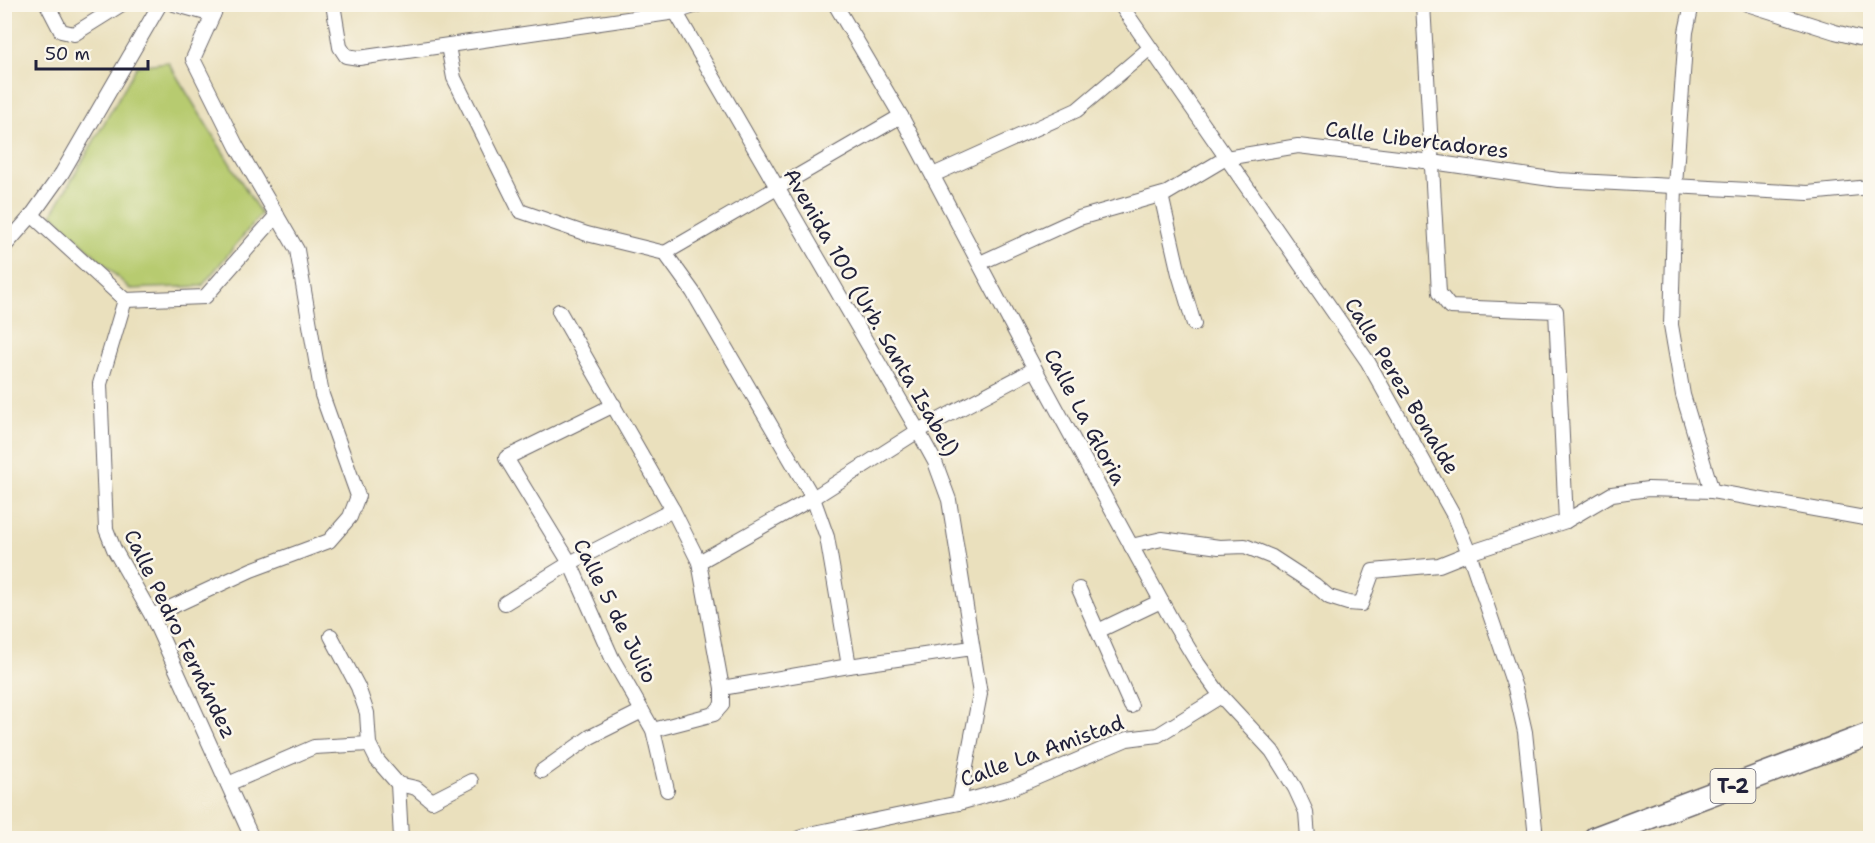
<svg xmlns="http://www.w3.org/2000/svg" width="1875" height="843" viewBox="0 0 1875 843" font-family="'Shantell Sans',sans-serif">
	<rect width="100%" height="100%" fill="#fbf7ec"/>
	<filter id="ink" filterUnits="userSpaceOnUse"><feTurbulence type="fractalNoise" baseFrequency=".0167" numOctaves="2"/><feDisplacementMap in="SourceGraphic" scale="12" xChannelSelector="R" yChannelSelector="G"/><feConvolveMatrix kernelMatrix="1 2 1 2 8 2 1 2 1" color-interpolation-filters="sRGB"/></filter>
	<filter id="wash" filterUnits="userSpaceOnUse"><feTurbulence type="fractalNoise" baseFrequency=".008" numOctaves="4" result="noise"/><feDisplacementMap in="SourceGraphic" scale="24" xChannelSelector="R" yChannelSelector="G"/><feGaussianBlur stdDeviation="1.35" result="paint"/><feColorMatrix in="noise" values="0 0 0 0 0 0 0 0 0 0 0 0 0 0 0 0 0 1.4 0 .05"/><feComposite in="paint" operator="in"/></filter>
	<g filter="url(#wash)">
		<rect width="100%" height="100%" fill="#eae0bd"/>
		<path fill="#b7cb6f" stroke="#6c7655" stroke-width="1.5" d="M168 62 261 214 202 286 130 289 52 214 137 66Z"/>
	</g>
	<g filter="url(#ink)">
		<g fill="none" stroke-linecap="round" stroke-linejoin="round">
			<g stroke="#686468" stroke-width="16">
				<g id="minor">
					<path d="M47 4 61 31 74 34 122 4"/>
					<path d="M174 4 213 15"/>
					<path d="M333 4 340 47 346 56 359 58 676 12 700 4"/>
					<path d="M671 4 918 431 935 462 949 500 980 694 959 803"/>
					<path d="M835 4 901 116 1035 369 1171 619 1198 664 1221 696 1272 751 1295 788 1306 812 1308 838"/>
					<path d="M1120 4 1368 362 1453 514 1469 553 1515 688 1525 732 1536 838"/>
					<path d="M1423 4 1439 293 1450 307 1556 311 1566 521"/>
					<path d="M1692 4 1686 32 1675 186 1671 325 1683 395 1712 491"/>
					<path d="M1747 4 1835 32 1870 41"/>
					<path d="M448 46 454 78 520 211 587 234 665 253"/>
					<path d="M933 175 1077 110 1150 48"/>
					<path d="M1161 195 1179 274 1194 324"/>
					<path d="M32 215 125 300 205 297 277 215"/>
					<path d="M4 247 32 215 62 173 160 4"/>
					<path d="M665 253 693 292 813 498 827 537 849 666"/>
					<path d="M665 253 901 116"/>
					<path d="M980 263 1079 218 1167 193 1226 158 1298 146 1432 162 1558 180 1808 193 1870 187"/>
					<path d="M125 300 100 384 106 529 114 549 152 616 252 838"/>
					<path d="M559 311 673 510 699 562 722 688V705L714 714 653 730"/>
					<path d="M614 405 506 458 570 563 612 658 653 730 667 790"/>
					<path d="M1131 546 1162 539 1219 547 1245 546 1272 557 1315 585 1329 597 1348 603 1361 604 1373 571 1439 565 1469 553 1566 521 1612 494 1648 489 1712 491 1870 519"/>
					<path d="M699 562 813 498 918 431 1035 369"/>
					<path d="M1079 589 1131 706"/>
					<path d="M505 603 570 563 673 510"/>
					<path d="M152 616 251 570 329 541 350 517 358 496 322 395 297 250 237 147 193 59 218 4"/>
					<path d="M1098 631 1161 601"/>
					<path d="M331 636 358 687 367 713 369 744 377 760 398 784 401 838"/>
					<path d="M722 688 849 666 972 648"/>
					<path d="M542 771 590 737 642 711"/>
					<path d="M228 784 314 747 369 744"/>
					<path d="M398 784 416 788 432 801 471 781"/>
					<path d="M799 838 814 833 959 803 1012 788 1127 739 1158 735 1221 696"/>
				</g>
			</g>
			<g stroke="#686468" stroke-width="25">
				<path id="trunk" d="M1595 838 1870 734"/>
			</g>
			<use href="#minor" stroke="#fff" stroke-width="14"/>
			<use href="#trunk" stroke="#fff" stroke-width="22"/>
		</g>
	</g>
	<g text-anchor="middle" stroke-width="5" stroke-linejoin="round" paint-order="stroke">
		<rect fill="#fbf7ec" stroke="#636270" stroke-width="1.5" x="1710.5" y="769" width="45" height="34" rx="4.5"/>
		<g font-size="20" font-weight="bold" fill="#22223b">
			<text x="1733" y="793">T-2</text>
		</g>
		<g font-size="21" fill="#22223b" stroke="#fbf7ec">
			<text transform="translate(1417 140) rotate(7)" y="7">Calle Libertadores</text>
			<text transform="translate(871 312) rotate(60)" y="7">Avenida 100 (Urb. Santa Isabel)</text>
			<text transform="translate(1402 386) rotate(59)" y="7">Calle Perez Bonalde</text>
			<text transform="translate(1085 417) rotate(62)" y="7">Calle La Gloria</text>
			<text transform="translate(615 611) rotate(63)" y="7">Calle 5 de Julio</text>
			<text transform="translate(180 634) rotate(64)" y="7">Calle Pedro Fernández</text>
			<text transform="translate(1042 751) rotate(-20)" y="7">Calle La Amistad</text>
		</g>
	</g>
	<rect width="1875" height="843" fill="none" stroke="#fbf7ec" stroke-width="24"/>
	<path d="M36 60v9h112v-9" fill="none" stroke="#22223b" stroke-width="3"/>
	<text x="45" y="60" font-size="18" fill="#22223b" stroke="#fbf7ec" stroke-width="4.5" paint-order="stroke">50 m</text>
</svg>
